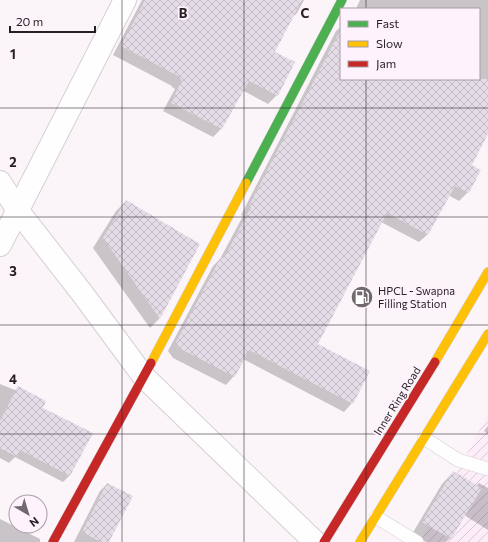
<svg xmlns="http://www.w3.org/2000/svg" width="488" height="542" viewBox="0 0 488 542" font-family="Commissioner,sans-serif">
	<defs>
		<pattern id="industrial-furrows" width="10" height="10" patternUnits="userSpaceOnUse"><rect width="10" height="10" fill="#fcedf9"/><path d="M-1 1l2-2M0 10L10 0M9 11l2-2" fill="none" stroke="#d8cbd5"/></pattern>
		<pattern id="building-cross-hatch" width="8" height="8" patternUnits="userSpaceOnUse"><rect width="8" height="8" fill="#e4dce7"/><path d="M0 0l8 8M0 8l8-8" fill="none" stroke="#c3bcc6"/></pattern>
	</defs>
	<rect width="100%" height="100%" fill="#fbf5fa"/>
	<path fill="url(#industrial-furrows)" d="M488 414V542H420Z"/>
	<g fill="#0003">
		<path d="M142 0H304L297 13 290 20 274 52 277 95 268 104 242 90 221 129 213 137 163 111 175 89 172 87V86L113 55Z"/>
		<path d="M360 0H488V118L471 166 468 192 459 201 448 195 428 234 419 242 381 222 317 344 352 403 344 412 243 359 234 376 226 385 173 358 168 351 213 266 220 259 243 216 241 215 336 31 341 27V79H479V9H356Z"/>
		<path d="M126 201 198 244 159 319 150 328 93 248 116 211Z"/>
		<path d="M0 384 15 390 18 387 41 408 91 434 69 476 63 482 15 457 9 463 0 458Z"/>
		<path d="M488 426V434L484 431Z"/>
		<path d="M453 472 476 486 479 483 488 488V530L464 515 450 538 446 542H426L412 534 442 484Z"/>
		<path d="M107 484 108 542H74L100 491Z"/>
		<path d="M0 519 40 539V542H0Z"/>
	</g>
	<g fill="url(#building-cross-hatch)">
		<path d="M145 0H302L275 52 295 62 278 96 249 81 222 129 171 103 182 80 180 79V77L121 46Z"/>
		<path d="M341 29V79H488V134L472 165 481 170 469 193 455 186 428 235 387 213 318 344 370 371 353 404 249 350 235 377 181 349 176 342 221 257 224 258 251 207 249 206 270 165Z"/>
		<path d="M126 200 200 244 160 319 103 238Z"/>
		<path d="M18 386 46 401 43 408 93 433 70 476 20 450 17 457 0 448V421Z"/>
		<path d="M453 471 482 488 451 539 422 522Z"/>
		<path d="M107 483 133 496 109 542H101L82 532Z"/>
	</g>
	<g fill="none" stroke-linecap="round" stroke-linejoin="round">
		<g stroke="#d5d0d4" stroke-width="14">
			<g id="lane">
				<path d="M424 438 458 460 488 469"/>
				<path d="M376 517 417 542"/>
			</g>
		</g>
		<g stroke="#d5d0d4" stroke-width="24">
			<g id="street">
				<path d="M0 182 18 211 82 293 144 377 315 542"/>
				<path d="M0 245 125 0"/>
			</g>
		</g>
		<g stroke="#d5d0d4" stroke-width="10">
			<path id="fast" d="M246 183 342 0"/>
		</g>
		<g stroke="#d5d0d4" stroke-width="10">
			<g id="slow">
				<path d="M435 362 488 272"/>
				<path d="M151 363 246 183"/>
				<path d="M360 542 488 334"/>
			</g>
		</g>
		<g stroke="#d5d0d4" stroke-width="10">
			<g id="jam">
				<path d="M53 542 151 363"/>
				<path d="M324 542 435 362"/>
			</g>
		</g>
		<use href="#lane" stroke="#fefefe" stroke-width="13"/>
		<use href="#street" stroke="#fefefe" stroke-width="22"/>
		<use href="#fast" stroke="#4caf50" stroke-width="9"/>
		<use href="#slow" stroke="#ffc107" stroke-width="9"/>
		<use href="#jam" stroke="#c62828" stroke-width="9"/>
	</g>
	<path fill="none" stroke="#251f24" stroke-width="1" stroke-opacity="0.55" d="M122 0V542M244 0V542M366 0V9M366 79V542M0 108H488M0 217H488M0 325H488M0 434H488"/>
	<defs>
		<g id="fuel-disc" transform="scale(1.15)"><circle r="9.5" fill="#706a6f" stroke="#fef2fc"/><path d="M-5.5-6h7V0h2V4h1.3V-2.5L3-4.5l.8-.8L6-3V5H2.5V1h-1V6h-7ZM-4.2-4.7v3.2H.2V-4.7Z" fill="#fff"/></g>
	</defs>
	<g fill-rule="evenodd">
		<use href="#fuel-disc" x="362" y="297"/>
	</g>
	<g text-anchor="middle" stroke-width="3.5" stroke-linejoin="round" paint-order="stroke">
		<g font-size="11" fill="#251f24" stroke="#fef2fc" text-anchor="start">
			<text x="378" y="295">HPCL - Swapna<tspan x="378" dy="13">Filling Station</tspan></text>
		</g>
		<g font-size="11" fill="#251f24" stroke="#fef2fc">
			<text transform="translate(397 401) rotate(-58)" y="4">Inner Ring Road</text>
		</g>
	</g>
	<g font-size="13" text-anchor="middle" font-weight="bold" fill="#251f24" stroke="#fef2fc" stroke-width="3.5" stroke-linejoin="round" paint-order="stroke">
		<text x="183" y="18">B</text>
		<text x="305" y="18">C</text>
		<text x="13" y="59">1</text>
		<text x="13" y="167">2</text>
		<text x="13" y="276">3</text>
		<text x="13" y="384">4</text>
	</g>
	<rect x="340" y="8" width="140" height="72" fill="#fef2fc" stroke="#a79ea6"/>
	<rect x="348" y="21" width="20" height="6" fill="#4caf50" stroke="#a79ea6"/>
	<text x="376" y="28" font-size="12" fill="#251f24">Fast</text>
	<rect x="348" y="41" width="20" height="6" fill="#ffc107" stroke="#a79ea6"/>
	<text x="376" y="48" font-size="12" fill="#251f24">Slow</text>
	<rect x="348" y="61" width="20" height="6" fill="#c62828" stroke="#a79ea6"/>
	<text x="376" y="68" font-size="12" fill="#251f24">Jam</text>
	<g transform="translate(28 514) rotate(142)"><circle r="19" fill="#fef2fc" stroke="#a79ea6"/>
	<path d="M0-3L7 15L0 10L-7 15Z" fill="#706a6f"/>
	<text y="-6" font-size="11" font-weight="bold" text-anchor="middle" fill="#251f24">N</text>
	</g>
	<path d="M10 26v6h85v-6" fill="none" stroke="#251f24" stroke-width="2"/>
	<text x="16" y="26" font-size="12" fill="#251f24" stroke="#fef2fc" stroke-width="3" paint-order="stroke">20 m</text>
</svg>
